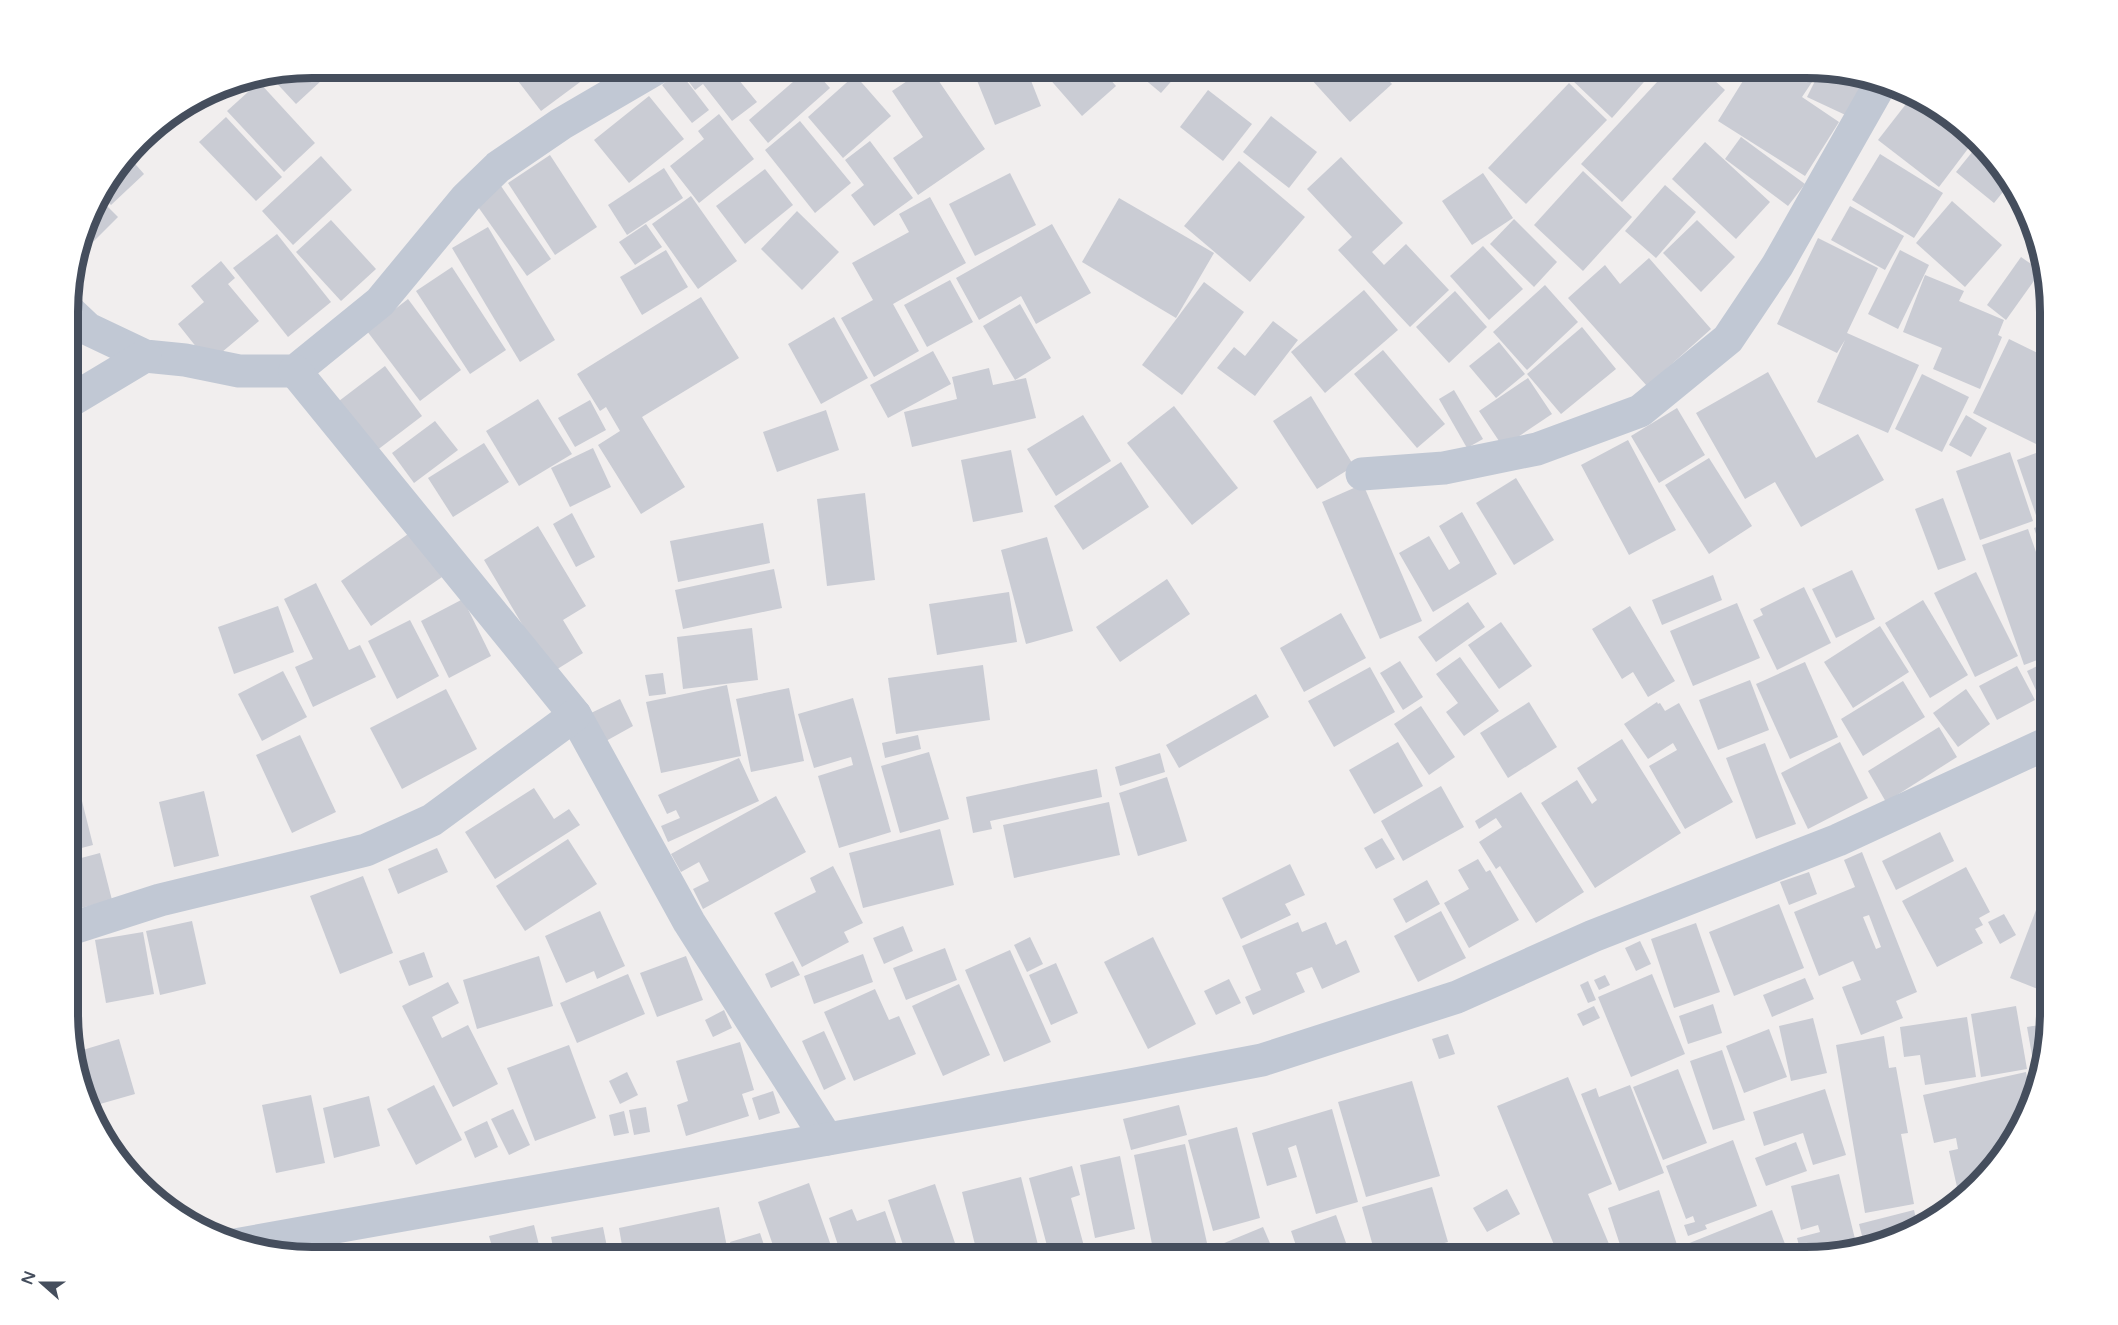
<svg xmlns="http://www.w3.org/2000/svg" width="2118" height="1325" viewBox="0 0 2118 1325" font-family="'Varela Round',sans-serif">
	<rect width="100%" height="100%" fill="#f1eeee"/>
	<g fill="#caccd4" fill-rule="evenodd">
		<path d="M312 67 335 68 296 104 270 76Z"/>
		<path d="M527 68H599L541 111 515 77Z"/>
		<path d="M692 68H729L757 102 732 121 703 84 695 90 683 74Z"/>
		<path d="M809 68H812L830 88 768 143 749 120Z"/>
		<path d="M927 68H930L985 149 918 195 893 158 923 137 892 91Z"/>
		<path d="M972 68H1026L1041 106 995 125Z"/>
		<path d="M1042 68H1100L1116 86 1082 116 1041 69Z"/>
		<path d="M1131 68H1183L1161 93Z"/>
		<path d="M1301 68H1377L1392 84 1350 122Z"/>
		<path d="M1581 68H1644L1651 74 1612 118 1571 79Z"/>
		<path d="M1650 68H1662L1657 73Z"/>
		<path d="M1670 68H1701L1725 90 1622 202 1581 164Z"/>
		<path d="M1751 68H1803L1816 76 1802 97 1839 122 1805 176 1718 121Z"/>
		<path d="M1821 69 1870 76 1854 119 1807 97Z"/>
		<path d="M679 71 709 110 692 123 662 85Z"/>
		<path d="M855 75 891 116 843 158 808 117Z"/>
		<path d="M259 82 315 143 284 172 227 111Z"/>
		<path d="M1569 83 1607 120 1526 204 1488 168Z"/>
		<path d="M1208 90 1252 124 1223 161 1180 127Z"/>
		<path d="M1913 95 1925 101 1960 128 1973 142 1939 187 1878 140Z"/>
		<path d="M649 96 684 139 629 183 594 140Z"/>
		<path d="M719 114 754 159 699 203 670 166 704 139 698 131Z"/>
		<path d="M1271 116 1317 152 1289 188 1243 152Z"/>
		<path d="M226 117 282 177 256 201 199 142Z"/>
		<path d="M800 121 851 183 815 213 765 150Z"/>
		<path d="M1741 137 1805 184 1788 206 1725 159Z"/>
		<path d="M870 141 913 198 874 226 851 195 864 185 845 160Z"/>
		<path d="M1705 142 1770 202 1736 239 1672 179Z"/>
		<path d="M1977 146 2011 182 1994 203 1956 172Z"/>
		<path d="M1880 154 1943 193 1914 238 1852 200Z"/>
		<path d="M550 155 597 227 555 255 508 183Z"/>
		<path d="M321 156 352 190 293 245 262 211Z"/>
		<path d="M129 157 144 174 111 205 100 194Z"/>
		<path d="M1341 157 1403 223 1372 252 1384 265 1406 244 1449 290 1410 327 1338 250 1352 237 1307 189Z"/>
		<path d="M1239 161 1305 217 1250 282 1184 226Z"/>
		<path d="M664 168 683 198 627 235 608 205Z"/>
		<path d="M765 169 793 205 745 244 716 206Z"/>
		<path d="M1583 171 1632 217 1583 271 1534 225Z"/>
		<path d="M1010 173 1036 225 975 256 949 204Z"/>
		<path d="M1483 173 1513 218 1472 245 1442 201Z"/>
		<path d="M1665 185 1696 212 1656 258 1625 231Z"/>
		<path d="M501 186 551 259 527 276 476 204Z"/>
		<path d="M691 196 737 261 698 289 652 224Z"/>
		<path d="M98 197 118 217 83 252 79 249 93 203Z"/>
		<path d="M930 197 966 263 893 304 919 351 874 377 841 318 873 300 852 263 909 232 899 214Z"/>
		<path d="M1119 198 1214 253 1176 318 1082 262Z"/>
		<path d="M1952 201 2002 245 1965 287 1916 243Z"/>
		<path d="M1850 206 1904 236 1885 270 1831 240Z"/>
		<path d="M797 211 839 252 802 290 761 249Z"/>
		<path d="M1514 219 1557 262 1534 287 1490 244Z"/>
		<path d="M331 220 376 269 341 301 296 252Z"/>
		<path d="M1697 220 1735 257 1701 292 1663 253Z"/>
		<path d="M646 224 662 247 635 265 619 242Z"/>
		<path d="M1052 224 1091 293 1036 324 1021 296 979 320 956 278Z"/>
		<path d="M488 227 555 340 520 362 452 248Z"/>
		<path d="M277 234 331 302 288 337 233 268Z"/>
		<path d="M1818 238 1878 268 1847 333 1919 365 1888 433 1817 402 1845 340 1837 353 1777 324Z"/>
		<path d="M1483 246 1523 289 1489 320 1450 276Z"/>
		<path d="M666 250 688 287 642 315 620 277Z"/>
		<path d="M1900 250 1929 265 1898 329 1868 314Z"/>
		<path d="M2036 251 2042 269 2030 257Z"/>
		<path d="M2021 257 2041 271 2006 320 1987 305Z"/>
		<path d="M1649 258 1711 329 1647 386 1568 298 1605 265 1620 284Z"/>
		<path d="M221 261 235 278 228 284 259 321 209 363 178 324 204 302 191 286Z"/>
		<path d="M452 267 506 350 470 374 416 291Z"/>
		<path d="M1925 275 1964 291 1959 301 2004 320 1998 335 2002 337 1980 389 1933 369 1942 348 1903 332Z"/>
		<path d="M950 280 973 322 927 347 904 305Z"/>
		<path d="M1204 282 1244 312 1182 395 1142 365Z"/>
		<path d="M1545 285 1578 322 1527 370 1493 332Z"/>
		<path d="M1364 290 1398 330 1325 393 1291 352Z"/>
		<path d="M1455 291 1487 327 1449 363 1416 327Z"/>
		<path d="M701 297 739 358 642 417 685 487 641 514 598 445 620 431 606 407 600 411 577 374Z"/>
		<path d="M408 299 461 370 420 401 367 331Z"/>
		<path d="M1020 304 1051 358 1015 380 983 326Z"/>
		<path d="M834 317 868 378 821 404 788 344Z"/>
		<path d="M1273 321 1298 340 1255 396 1217 368 1234 347 1245 356Z"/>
		<path d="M1582 327 1616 369 1561 414 1527 374Z"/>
		<path d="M2009 339 2050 359V381L2042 398 2050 402V415L2036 444 1973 413Z"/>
		<path d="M1499 342 1525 374 1496 398 1469 366Z"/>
		<path d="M1383 350 1445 424 1417 448 1354 374Z"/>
		<path d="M933 351 951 384 888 418 870 385Z"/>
		<path d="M385 366 422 416 376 451 339 401Z"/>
		<path d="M989 368 993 385 1026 378 1036 418 912 447 904 412 957 399 952 377Z"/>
		<path d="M1768 372 1816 458 1858 434 1884 480 1801 527 1775 482 1745 499 1696 413Z"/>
		<path d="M1922 374 1969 397 1942 452 1895 429Z"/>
		<path d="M1528 378 1552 414 1503 447 1479 411Z"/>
		<path d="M1454 390 1483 439 1467 448 1439 399Z"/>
		<path d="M1311 396 1354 466 1317 489 1273 421Z"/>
		<path d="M538 399 572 454 519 486 486 431Z"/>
		<path d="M590 400 606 430 575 447 558 418Z"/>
		<path d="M1174 406 1238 488 1192 525 1127 443Z"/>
		<path d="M1677 408 1705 455 1659 483 1631 436Z"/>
		<path d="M826 410 839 450 777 472 763 432Z"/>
		<path d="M1083 415 1111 461 1056 496 1027 449Z"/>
		<path d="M1966 415 1987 428 1971 457 1949 445Z"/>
		<path d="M435 421 458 450 414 483 392 453Z"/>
		<path d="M1628 440 1676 530 1629 555 1581 465Z"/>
		<path d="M484 443 509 482 453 517 428 478Z"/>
		<path d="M593 448 611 487 570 507 551 468Z"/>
		<path d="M2050 448V516L2038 521 2017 460Z"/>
		<path d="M1011 450 1023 512 973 522 961 460Z"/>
		<path d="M2010 452 2033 521 1980 540 1956 471Z"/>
		<path d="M1709 458 1752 526 1709 554 1665 485Z"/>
		<path d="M1121 462 1149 507 1083 550 1054 506Z"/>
		<path d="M1516 478 1554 540 1514 565 1476 503Z"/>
		<path d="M1363 484 1422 621 1380 639 1322 502Z"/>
		<path d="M865 493 875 580 827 586 817 499Z"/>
		<path d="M1943 498 1966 560 1938 570 1915 509Z"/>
		<path d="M1462 512 1497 574 1433 612 1399 553 1429 536 1449 570 1460 563 1439 526Z"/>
		<path d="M572 513 595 557 576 567 553 524Z"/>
		<path d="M2050 522V576L2034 528Z"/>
		<path d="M763 523 770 563 678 582 670 541Z"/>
		<path d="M538 526 586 606 563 620 583 653 551 673 484 560Z"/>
		<path d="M2028 529 2050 592V655L2024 665 1982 545Z"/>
		<path d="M411 532 442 577 371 626 341 581Z"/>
		<path d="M1047 537 1073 631 1026 644 1001 550Z"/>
		<path d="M774 569 782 608 683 629 675 590Z"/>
		<path d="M1852 570 1875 619 1836 638 1812 589Z"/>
		<path d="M1976 572 2018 656 1975 677 1934 593Z"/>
		<path d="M1713 575 1722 600 1662 625 1652 600Z"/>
		<path d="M1167 579 1190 614 1120 662 1096 627Z"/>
		<path d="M316 583 349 650 360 645 376 677 313 707 295 667 313 659 284 599Z"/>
		<path d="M1804 587 1831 643 1777 670 1753 620 1763 615 1760 609Z"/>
		<path d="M1009 592 1017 642 937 655 929 604Z"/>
		<path d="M463 599 491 656 449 678 421 621Z"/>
		<path d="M1923 600 1968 675 1930 698 1885 623Z"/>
		<path d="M1468 602 1485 627 1436 662 1418 637Z"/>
		<path d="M1737 603 1760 658 1693 686 1670 631Z"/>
		<path d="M278 606 294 652 234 674 218 627Z"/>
		<path d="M1630 606 1675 681 1648 697 1633 672 1622 679 1592 629Z"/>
		<path d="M1341 613 1366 658 1304 692 1280 648Z"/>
		<path d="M410 620 439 676 397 699 368 641Z"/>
		<path d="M1501 622 1532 666 1499 689 1468 645Z"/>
		<path d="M1880 626 1909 672 1853 708 1824 662Z"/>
		<path d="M752 628 758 680 683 689 677 637Z"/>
		<path d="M1460 657 1499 711 1464 736 1446 712 1458 703 1436 674Z"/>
		<path d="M2050 660V696L2041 701 2027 671Z"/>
		<path d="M1400 661 1423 697 1403 710 1380 673Z"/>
		<path d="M1805 662 1838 737 1790 759 1756 684Z"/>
		<path d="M983 665 990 720 896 734 888 678Z"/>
		<path d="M2017 666 2035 700 1997 720 1979 686Z"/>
		<path d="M1370 667 1395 712 1334 747 1308 701Z"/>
		<path d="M283 671 307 717 262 741 238 694Z"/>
		<path d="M663 673 666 694 649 696 645 675Z"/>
		<path d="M1750 680 1769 730 1718 750 1699 700Z"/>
		<path d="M1903 681 1925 717 1863 756 1841 719Z"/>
		<path d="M727 685 741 756 661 773 646 702Z"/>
		<path d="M789 688 804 761 751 772 736 699Z"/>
		<path d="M446 689 477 749 402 789 370 728Z"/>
		<path d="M1966 689 1990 724 1958 747 1933 713Z"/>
		<path d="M1256 694 1269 717 1179 768 1166 745Z"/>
		<path d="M853 698 891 832 839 848 818 776 853 765 851 757 814 768 798 714Z"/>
		<path d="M620 699 633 726 606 741 591 713Z"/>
		<path d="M1529 702 1557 747 1508 778 1480 733Z"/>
		<path d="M1657 702 1658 704 1660 703 1665 711 1679 703 1733 802 1685 829 1649 766 1677 750 1673 743 1648 759 1624 724Z"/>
		<path d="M1421 706 1455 757 1429 775 1394 724Z"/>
		<path d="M1939 727 1957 757 1886 802 1868 771Z"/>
		<path d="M300 735 336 812 292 833 256 755Z"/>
		<path d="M918 735 921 749 885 758 882 743Z"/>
		<path d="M1622 739 1681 833 1595 888 1541 803 1577 780 1592 804 1597 800 1577 768Z"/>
		<path d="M1398 742 1423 786 1374 814 1349 770Z"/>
		<path d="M1840 742 1868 798 1808 829 1781 773Z"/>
		<path d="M1765 743 1796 824 1756 839 1726 758Z"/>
		<path d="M929 752 949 819 900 833 881 766Z"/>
		<path d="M1160 753 1165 772 1120 786 1115 767Z"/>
		<path d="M739 758 759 801 668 842 661 826 680 818 676 810 667 814 658 795Z"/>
		<path d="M1097 769 1102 797 990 821 992 829 973 833 966 797Z"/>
		<path d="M1167 777 1187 841 1138 856 1119 793Z"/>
		<path d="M1441 786 1464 827 1403 861 1381 821Z"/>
		<path d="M534 788 554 819 569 809 580 825 495 879 465 832Z"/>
		<path d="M204 791 219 856 174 867 159 802Z"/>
		<path d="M1521 792 1584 892 1536 923 1500 866 1496 869 1479 842 1502 827 1496 818 1479 829 1475 821Z"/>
		<path d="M80 793 93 845 70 851V796Z"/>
		<path d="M776 796 806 852 703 909 693 889 709 881 699 862 681 872 671 854Z"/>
		<path d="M1109 802 1120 855 1014 878 1003 825Z"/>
		<path d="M940 829 954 885 863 908 849 853Z"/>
		<path d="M1940 832 1954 861 1896 890 1882 861Z"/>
		<path d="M1382 838 1395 859 1376 869 1364 848Z"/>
		<path d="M568 839 597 884 525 931 496 886Z"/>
		<path d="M437 848 448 872 398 894 388 869Z"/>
		<path d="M1862 852 1917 992 1896 1001 1903 1018 1861 1035 1842 987 1861 980 1853 961 1819 976 1794 912 1855 887 1844 860ZM1869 915 1881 947 1876 949 1863 917Z"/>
		<path d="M100 853 112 900 73 910 70 899V861Z"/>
		<path d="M1478 859 1486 872 1490 870 1519 920 1469 948 1444 903 1469 889 1458 870Z"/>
		<path d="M1290 864 1305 895 1285 904 1291 915 1241 939 1222 898Z"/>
		<path d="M833 866 863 923 844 932 849 942 802 967 774 913 816 892 810 878Z"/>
		<path d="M1966 867 1990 912 1979 918 1983 925 1975 929 1983 943 1937 967 1902 901Z"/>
		<path d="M1809 872 1817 894 1789 905 1780 882Z"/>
		<path d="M363 876 393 953 340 974 310 896Z"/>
		<path d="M1427 880 1440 904 1406 923 1393 899Z"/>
		<path d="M2041 897 2050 901V994L2010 978Z"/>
		<path d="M1779 904 1804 968 1734 996 1709 932Z"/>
		<path d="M600 911 625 966 597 979 594 971 566 983 545 936Z"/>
		<path d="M1441 911 1466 958 1418 982 1394 936Z"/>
		<path d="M2004 914 2016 935 2000 944 1988 922Z"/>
		<path d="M192 921 206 984 160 995 146 931Z"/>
		<path d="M1298 922 1302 932 1326 922 1336 945 1346 940 1360 972 1322 989 1312 967 1296 973 1305 992 1253 1015 1245 997 1261 990 1242 946Z"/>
		<path d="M1696 923 1720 992 1674 1008 1651 939Z"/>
		<path d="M903 926 913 951 884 964 873 938Z"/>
		<path d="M143 932 154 994 106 1003 95 940Z"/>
		<path d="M1030 937 1043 964 1027 972 1014 945Z"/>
		<path d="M1153 937 1196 1024 1148 1049 1104 962Z"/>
		<path d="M1640 941 1651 964 1636 971 1625 948Z"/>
		<path d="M945 948 957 980 906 1000 893 968Z"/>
		<path d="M1010 950 1051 1042 1004 1062 965 970Z"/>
		<path d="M424 952 433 977 409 986 399 961Z"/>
		<path d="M863 954 873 982 814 1004 804 976Z"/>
		<path d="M539 956 553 1006 477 1029 463 980Z"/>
		<path d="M686 956 703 1000 657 1017 640 973Z"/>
		<path d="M793 961 800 975 771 988 765 974Z"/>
		<path d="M1056 963 1078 1013 1051 1025 1029 975Z"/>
		<path d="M628 974 645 1014 577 1043 560 1003Z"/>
		<path d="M1652 974 1685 1054 1631 1077 1598 997Z"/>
		<path d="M1605 975 1610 985 1599 990 1594 980Z"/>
		<path d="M1805 978 1814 999 1772 1017 1763 995Z"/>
		<path d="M1229 979 1241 1003 1216 1015 1204 991Z"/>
		<path d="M1588 981 1596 1000 1588 1003 1580 985Z"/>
		<path d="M448 982 459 1003 432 1017 442 1038 468 1025 498 1084 453 1107 402 1006Z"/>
		<path d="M959 984 990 1055 943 1076 912 1006Z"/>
		<path d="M875 989 889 1020 899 1016 916 1054 854 1081 824 1012Z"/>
		<path d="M1713 1004 1722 1033 1688 1044 1679 1016Z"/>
		<path d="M1594 1006 1600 1018 1583 1026 1577 1014Z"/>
		<path d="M2016 1006 2027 1069 1981 1077 1971 1014Z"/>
		<path d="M724 1010 732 1028 713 1037 705 1020Z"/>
		<path d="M1967 1017 1976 1077 1925 1085 1920 1055 1904 1057 1900 1027Z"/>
		<path d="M1813 1018 1827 1073 1791 1081 1779 1026Z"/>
		<path d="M2050 1023V1029L2038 1090 2027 1027Z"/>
		<path d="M1769 1029 1787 1077 1744 1093 1726 1046Z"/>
		<path d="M824 1031 846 1079 824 1090 802 1041Z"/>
		<path d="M1448 1034 1455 1054 1439 1059 1432 1039Z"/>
		<path d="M1884 1036 1889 1068 1896 1067 1908 1133 1901 1134 1914 1204 1865 1213 1836 1045Z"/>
		<path d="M119 1039 135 1094 93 1106 73 1053Z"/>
		<path d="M740 1042 754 1090 742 1094 749 1116 686 1136 677 1105 688 1101 676 1061Z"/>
		<path d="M569 1045 596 1118 535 1141 507 1068Z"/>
		<path d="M1722 1050 1745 1120 1713 1130 1690 1061Z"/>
		<path d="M1678 1069 1707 1143 1663 1160 1633 1087Z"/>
		<path d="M627 1072 638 1095 620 1104 609 1081Z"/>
		<path d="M2026 1072 2032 1102 2019 1129 2006 1132 2009 1149 1959 1196 1949 1151 1958 1149 1956 1138 1934 1143 1923 1095Z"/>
		<path d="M1568 1077 1612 1184 1588 1194 1609 1244 1577 1257H1559L1497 1106Z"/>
		<path d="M1412 1081 1440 1176 1366 1197 1338 1102Z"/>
		<path d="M434 1085 462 1140 416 1165 387 1109Z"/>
		<path d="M1630 1085 1664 1173 1619 1191 1581 1094 1596 1088 1599 1097Z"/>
		<path d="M1825 1089 1846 1155 1813 1165 1803 1133 1764 1146 1753 1112Z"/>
		<path d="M773 1091 780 1113 759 1120 752 1098Z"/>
		<path d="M311 1095 325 1163 276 1173 262 1105Z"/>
		<path d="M369 1096 380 1146 334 1158 323 1108Z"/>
		<path d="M1179 1105 1187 1135 1131 1150 1123 1119Z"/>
		<path d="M646 1107 650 1132 634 1135 629 1110Z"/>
		<path d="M513 1109 530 1145 509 1155 491 1119Z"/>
		<path d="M1332 1109 1358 1202 1316 1214 1296 1145 1288 1148 1297 1177 1267 1186 1252 1133Z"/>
		<path d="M624 1111 629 1133 614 1136 609 1115Z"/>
		<path d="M487 1121 498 1147 475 1158 464 1132Z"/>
		<path d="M1237 1127 1260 1218 1213 1231 1188 1140Z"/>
		<path d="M2018 1132 2010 1147 2007 1134Z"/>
		<path d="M1733 1140 1757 1206 1705 1225 1707 1229 1688 1236 1684 1225 1695 1222 1693 1216 1686 1219 1666 1166Z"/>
		<path d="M1796 1142 1807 1171 1766 1186 1755 1158Z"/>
		<path d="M1185 1144 1207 1243 1154 1254 1134 1155Z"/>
		<path d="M1120 1156 1135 1229 1095 1238 1080 1165Z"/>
		<path d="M1072 1166 1080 1195 1071 1198 1085 1250 1057 1257H1050L1029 1178Z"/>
		<path d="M1839 1174 1857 1247 1822 1257H1802L1797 1238 1820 1232 1818 1225 1801 1230 1791 1186Z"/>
		<path d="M1021 1177 1041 1257H978L962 1192Z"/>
		<path d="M809 1183 835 1257H777L758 1202Z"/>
		<path d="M935 1184 959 1255 953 1257H907L888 1200Z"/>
		<path d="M1432 1187 1448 1242 1395 1257H1376L1362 1207Z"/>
		<path d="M1507 1189 1520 1214 1487 1232 1473 1208Z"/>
		<path d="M1659 1190 1681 1257H1624L1608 1208Z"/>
		<path d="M719 1207 729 1257H624L619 1228Z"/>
		<path d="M852 1209 857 1221 885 1211 901 1257H842L829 1218Z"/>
		<path d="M1772 1210 1785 1244 1751 1257H1692L1687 1244Z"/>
		<path d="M1914 1210 1918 1228 1864 1244 1859 1224Z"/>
		<path d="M1336 1215 1350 1254 1341 1257H1300L1291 1231Z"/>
		<path d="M534 1225 542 1257H495L489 1236Z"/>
		<path d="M603 1227 609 1257H555L551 1237Z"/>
		<path d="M1263 1227 1276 1257H1221L1217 1246Z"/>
		<path d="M760 1233 768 1257H735L730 1242Z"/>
		<path d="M456 1248 459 1257H423Z"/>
	</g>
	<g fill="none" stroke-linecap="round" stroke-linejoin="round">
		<g stroke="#c1c8d4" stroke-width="33">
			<path d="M70 312 88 329 145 356 185 360 239 371H295L380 302 466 198 498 167 561 124 657 68"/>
			<path d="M295 371 575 715 689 922 827 1139"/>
			<path d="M70 401 145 356"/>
			<path d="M1362 474 1444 468 1537 449 1640 411 1728 339 1777 266 1882 81"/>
			<path d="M70 929 160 900 366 850 432 820 575 715"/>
			<path d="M235 1245 1125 1086 1262 1060 1457 997 1593 936 1838 840 2050 742"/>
		</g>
	</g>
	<path d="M0 0H2118V1325H0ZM312 78H1806A234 234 0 0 1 2040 312V1013A234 234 0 0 1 1806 1247H312A234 234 0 0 1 78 1013V312A234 234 0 0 1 312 78Z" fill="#fff" fill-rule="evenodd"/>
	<path fill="none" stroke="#454e5d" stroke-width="8" d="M312 78H1806A234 234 0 0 1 2040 312V1013A234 234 0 0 1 1806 1247H312A234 234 0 0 1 78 1013V312A234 234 0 0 1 312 78Z"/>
	<g transform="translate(42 1283) rotate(291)" stroke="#ffffff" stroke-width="4.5" paint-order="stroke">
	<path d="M0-4.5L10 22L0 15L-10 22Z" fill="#454e5d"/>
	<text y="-9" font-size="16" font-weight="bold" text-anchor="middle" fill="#454e5d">N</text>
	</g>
</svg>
